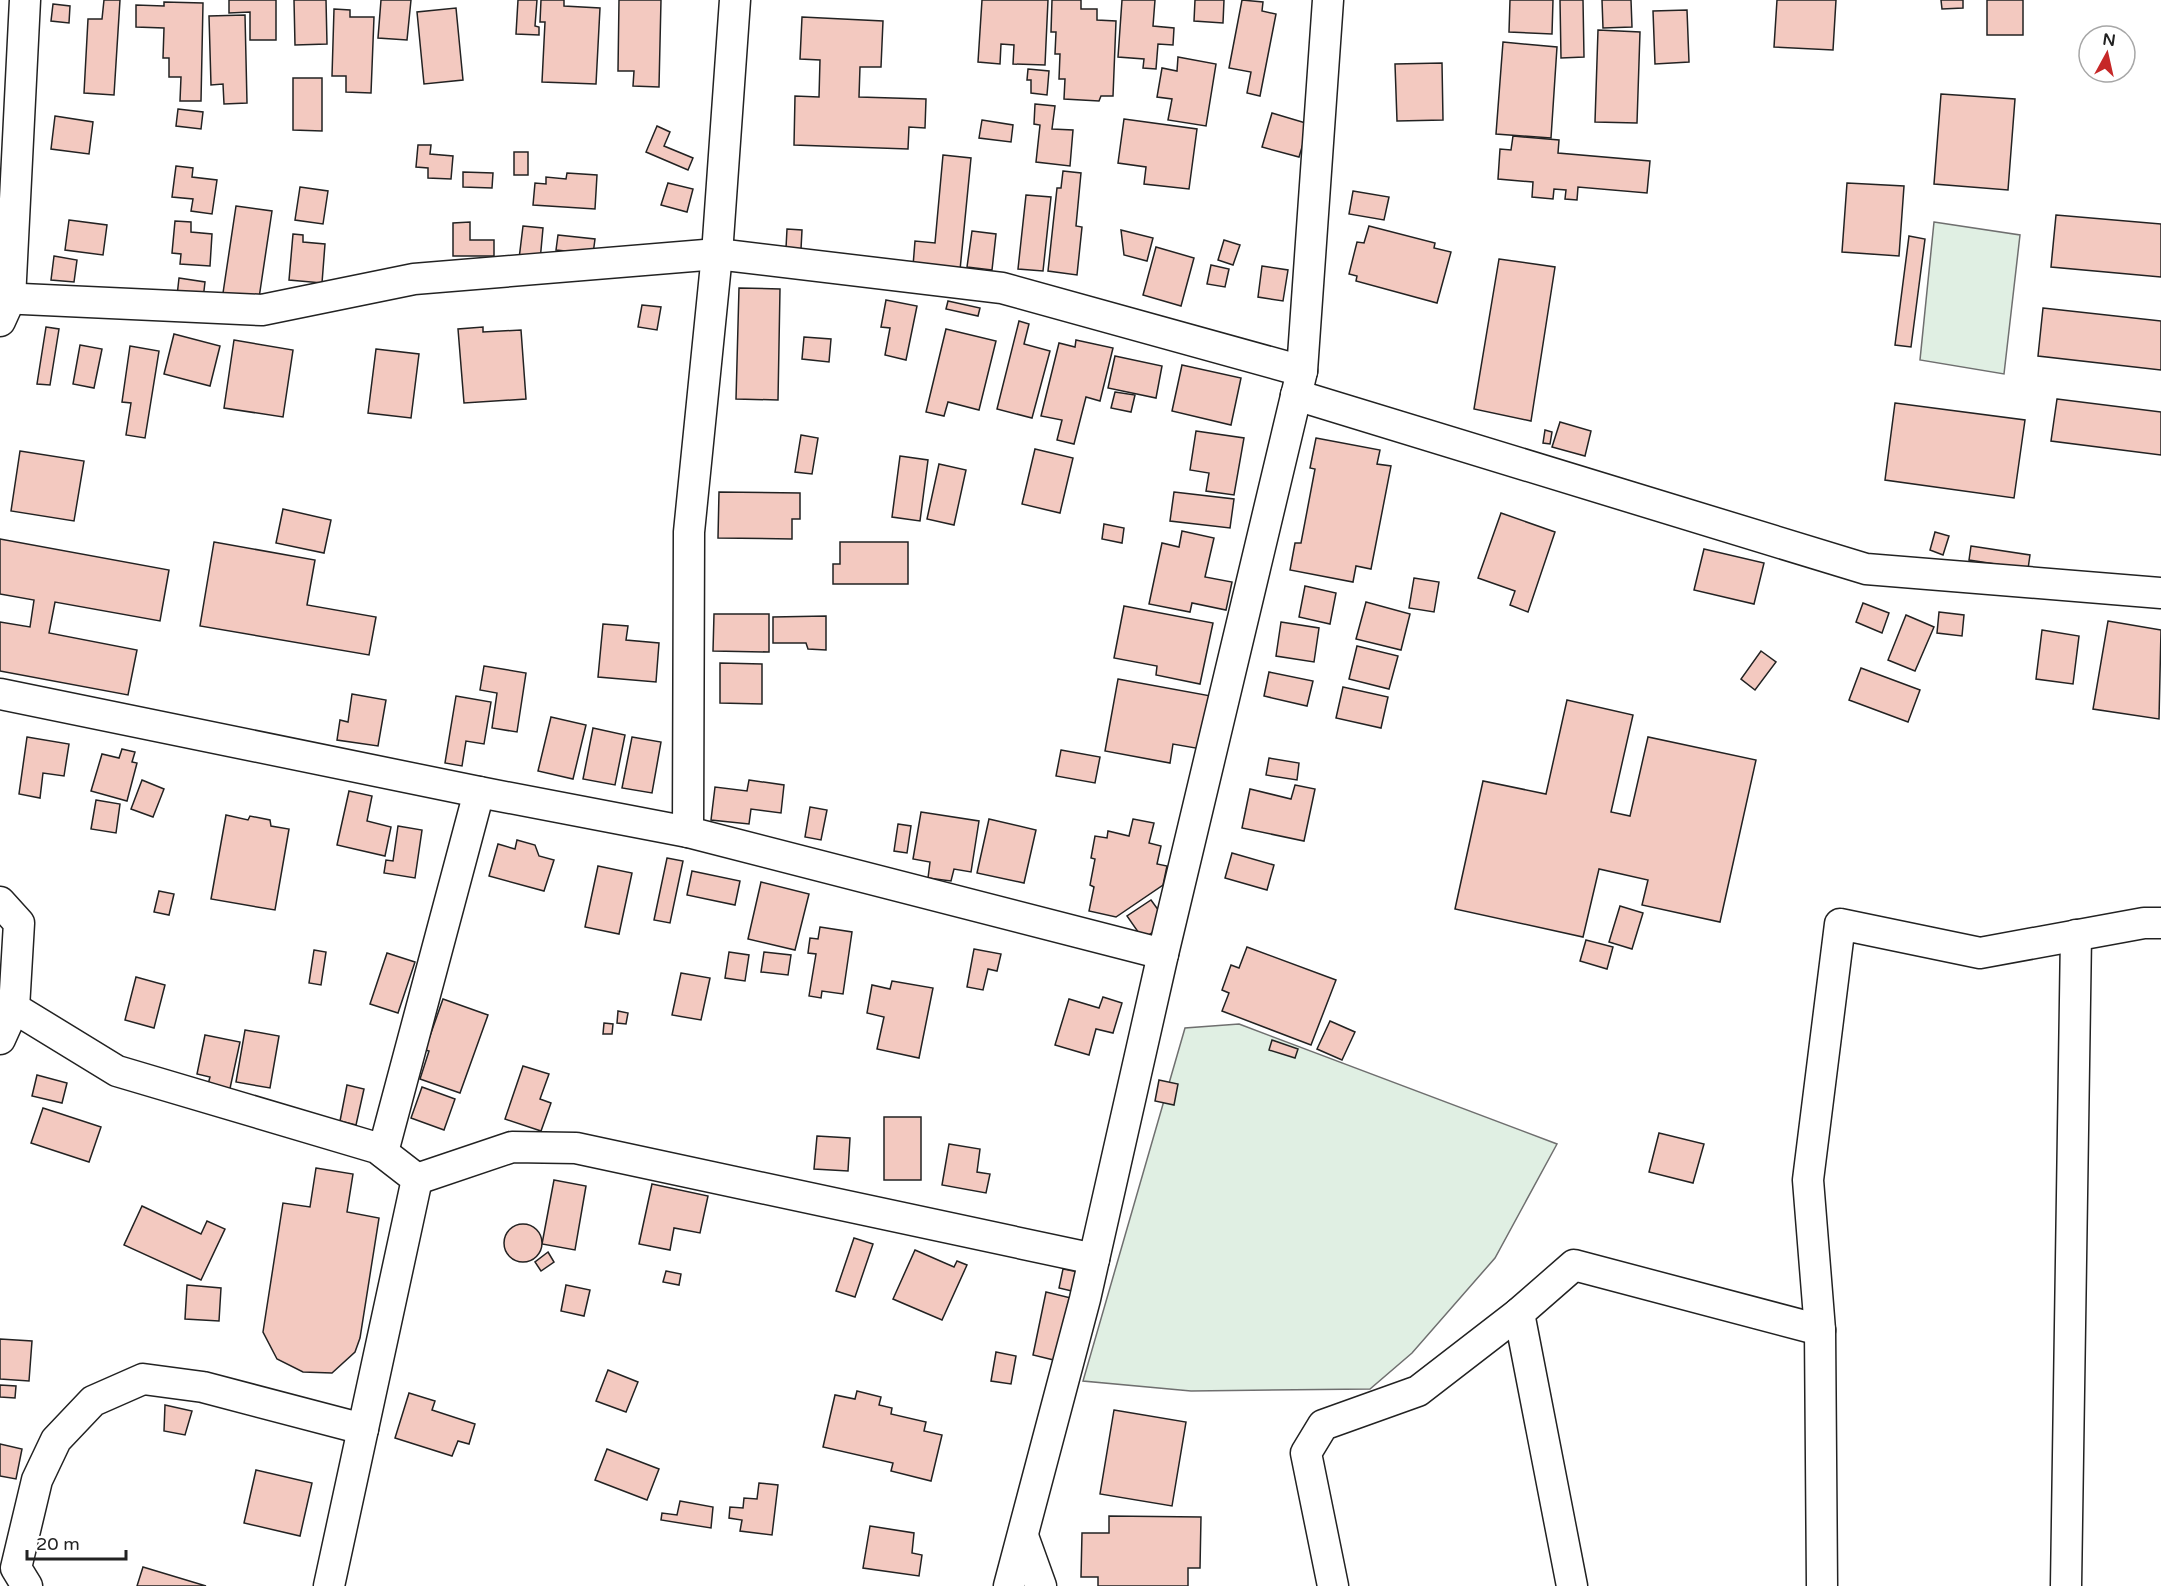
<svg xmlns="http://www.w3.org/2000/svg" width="2161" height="1586" viewBox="0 0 2161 1586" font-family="'Varela Round',sans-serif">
	<rect width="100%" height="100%" fill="#fff"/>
	<g fill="#e0efe3" stroke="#6f6f6f" stroke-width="1.5">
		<path d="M1934 222 2020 235 2004 374 1920 360Z"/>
		<path d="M1239 1024 1557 1144 1495 1258 1412 1353 1370 1389 1191 1391 1083 1381 1185 1028Z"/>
	</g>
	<g fill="#f3c9c0" stroke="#222" stroke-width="1.5">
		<path d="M104 0H120L114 95 84 93 88 19H102Z"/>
		<path d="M229 0H276V40H250V12L229 13Z"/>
		<path d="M294 0H326L327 44 295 45Z"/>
		<path d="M381 0H411L407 40 378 38Z"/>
		<path d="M518 0H537L535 26 539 27V35L516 34Z"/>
		<path d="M541 0H564V6L600 8 596 84 542 82 545 22H540Z"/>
		<path d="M619 0H661L659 87 633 86 634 71H618Z"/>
		<path d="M982 0H1048L1045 65 1013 64 1014 45 1001 44 1000 64 978 62Z"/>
		<path d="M1052 0H1081V9H1097V20L1116 21 1113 96H1101L1099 101 1064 99 1065 79H1059L1060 54H1055L1056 32H1051Z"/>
		<path d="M1122 0H1155L1153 26 1174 28 1173 45 1158 44 1156 69 1143 68 1144 59 1118 57Z"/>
		<path d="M1195 0H1224L1223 23 1194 21Z"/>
		<path d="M1242 0 1263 2 1262 11 1276 14 1260 96 1247 93 1251 72 1229 68Z"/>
		<path d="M1510 0H1553L1552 34 1509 32Z"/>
		<path d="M1560 0H1583L1584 57 1561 58Z"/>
		<path d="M1602 0H1631L1632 27 1603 28Z"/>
		<path d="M1777 0H1836L1833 50 1774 47Z"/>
		<path d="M1941 0H1963V8L1942 9Z"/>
		<rect x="1987" y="0" width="36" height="35"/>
		<path d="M164 2 203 3 201 101H180L181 77H169V58H163L164 28 136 27V5L164 6Z"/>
		<path d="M53 4 70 6 69 23 51 21Z"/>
		<path d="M456 8 463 80 424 84 417 12Z"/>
		<path d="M334 9 350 10V17H374L371 93 346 92V76H332Z"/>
		<path d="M1687 10 1689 62 1655 64 1653 11Z"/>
		<path d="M245 15 247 103 224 104 223 84 211 85 209 16Z"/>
		<path d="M802 17 883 21 881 67H860L859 97 926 99 925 128 909 127 908 149 794 145 795 96 819 97 820 60 800 59Z"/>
		<path d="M1598 30 1640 32 1637 123 1595 122Z"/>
		<path d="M1503 42 1557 47 1551 138 1496 134Z"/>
		<path d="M1178 57 1216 64 1206 126 1168 120 1172 99 1157 97 1162 68 1177 71Z"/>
		<path d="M1442 63 1443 120 1397 121 1395 64Z"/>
		<path d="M1028 69 1049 71 1047 95 1031 93V80H1027Z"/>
		<path d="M293 78H322V131L293 130Z"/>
		<path d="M1941 94 2015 99 2008 190 1934 184Z"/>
		<path d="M1035 104 1055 106 1052 129 1073 130 1070 166 1036 162 1040 125 1034 124Z"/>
		<path d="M178 109 203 112 201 129 176 126Z"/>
		<path d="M1272 113 1309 124 1299 157 1262 147Z"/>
		<path d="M55 116 93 122 89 154 51 149Z"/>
		<path d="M1124 119 1197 129 1189 189 1144 184 1146 167 1118 163Z"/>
		<path d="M982 120 1013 125 1011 142 979 138Z"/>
		<path d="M657 126 670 132 664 146 693 158 688 170 646 152Z"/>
		<path d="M1513 136 1559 140 1558 153 1650 161 1647 193 1578 187 1577 200 1565 199 1566 190 1554 189 1553 199 1532 197 1533 182 1498 179 1500 149 1511 150Z"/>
		<path d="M418 145H431L430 154 453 156 451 179 428 178V168L416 167Z"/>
		<rect x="514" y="152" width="14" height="23"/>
		<path d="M943 155 971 158 960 270 913 266 915 241 935 243Z"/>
		<path d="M176 166 193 168 192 177 217 180 212 214 191 211 193 199 172 197Z"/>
		<path d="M1063 171 1081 173 1076 226 1082 227 1077 275 1048 271 1057 188H1061Z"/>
		<path d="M463 172 493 173 492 188 463 187Z"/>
		<path d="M567 173 597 175 595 209 533 205 535 183 546 184V177L566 179Z"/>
		<path d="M668 183 693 189 687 212 661 205Z"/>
		<path d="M1847 183 1904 186 1899 256 1842 252Z"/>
		<path d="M300 187 328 191 323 224 295 220Z"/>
		<path d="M1353 191 1389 197 1384 220 1349 214Z"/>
		<path d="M1026 195 1051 197 1043 271 1018 269Z"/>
		<path d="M236 206 272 211 259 298 223 293Z"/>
		<path d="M2056 215 2161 224V277L2051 267Z"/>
		<path d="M69 220 107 225 103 255 65 250Z"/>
		<path d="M175 221 191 222V232L212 234 210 266 180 264 181 254 172 253Z"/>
		<path d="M470 222V240H494V256H453V223Z"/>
		<path d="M523 226 543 228 540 261 519 259Z"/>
		<path d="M1369 226 1435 243 1434 248 1451 252 1437 303 1356 281 1357 276 1349 274 1357 242 1364 243Z"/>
		<path d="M787 229 802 230 801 249 786 248Z"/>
		<path d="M1121 230 1153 238 1147 261 1124 255Z"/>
		<path d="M972 231 996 234 992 270 967 267Z"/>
		<path d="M293 234 303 235V242L325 244 322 283 289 280Z"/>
		<path d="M558 235 595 239 593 254 556 250Z"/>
		<path d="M1909 236 1925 239 1911 347 1895 345Z"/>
		<path d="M1224 240 1240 245 1233 265 1218 260Z"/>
		<path d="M1156 247 1194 258 1181 306 1143 295Z"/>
		<path d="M54 256 77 260 74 282 51 280Z"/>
		<path d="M1499 259 1555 267 1531 421 1474 409Z"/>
		<path d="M1211 265 1229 269 1225 287 1207 284Z"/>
		<path d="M1262 266 1288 270 1283 301 1258 297Z"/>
		<path d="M179 278 205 282 203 299 177 296Z"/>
		<path d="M739 288 780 289 778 400 736 399Z"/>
		<path d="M886 300 917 306 906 360 885 355 890 328 881 327Z"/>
		<path d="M948 301 980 308 978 316 946 309Z"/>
		<path d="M642 305 661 307 657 330 638 327Z"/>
		<path d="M2043 308 2161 321V370L2038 356Z"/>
		<path d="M1019 321 1029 324 1024 344 1050 351 1032 418 997 409Z"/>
		<path d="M46 327 59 329 50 385 37 384Z"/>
		<path d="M483 327V332L521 330 526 399 464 403 458 329Z"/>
		<path d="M946 329 996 341 979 410 948 402 944 416 926 412Z"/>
		<path d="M174 334 220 346 210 386 164 374Z"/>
		<path d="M804 337 831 339 829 362 802 359Z"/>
		<path d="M234 340 293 350 283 417 224 408Z"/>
		<path d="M1076 340 1113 348 1100 401 1086 397 1074 444 1057 440 1062 420 1041 416 1059 343 1075 347Z"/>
		<path d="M80 345 102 349 94 388 73 384Z"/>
		<path d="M130 346 159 351 145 438 126 435 131 403 122 402Z"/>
		<path d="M376 349 419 354 411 418 368 413Z"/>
		<path d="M1115 356 1162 366 1156 398 1108 388Z"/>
		<path d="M1182 365 1241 378 1231 425 1172 411Z"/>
		<path d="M1115 392 1135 395 1131 412 1111 408Z"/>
		<path d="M2057 399 2161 412V455L2051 441Z"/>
		<path d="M1895 403 2025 420 2014 498 1885 480Z"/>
		<path d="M1560 422 1591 431 1585 456 1552 447Z"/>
		<path d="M1545 430 1552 432 1550 444 1543 443Z"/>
		<path d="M1196 431 1244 438 1234 495 1206 491 1209 473 1190 470Z"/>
		<path d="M801 435 818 438 812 474 795 472Z"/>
		<path d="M1316 438 1380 450 1377 464 1391 466 1371 569 1356 566 1353 582 1290 570 1295 543H1301L1315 469 1310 468Z"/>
		<path d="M1035 449 1073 458 1060 513 1022 504Z"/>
		<path d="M20 451 84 461 74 521 11 511Z"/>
		<path d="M900 456 928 460 920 521 892 517Z"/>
		<path d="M939 464 966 470 954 525 927 519Z"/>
		<path d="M719 492 800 493V519H792V539L718 538Z"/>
		<path d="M1174 492 1234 499 1230 528 1170 521Z"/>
		<path d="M283 509 331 520 324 553 276 543Z"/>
		<path d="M1501 513 1555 532 1528 612 1510 605 1515 591 1478 578Z"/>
		<path d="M1104 524 1124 528 1122 543 1102 539Z"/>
		<path d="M1182 531 1214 538 1205 577 1232 582 1226 610 1192 603 1190 612 1149 604 1162 543 1179 547Z"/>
		<path d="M1935 532 1949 536 1943 555 1930 550Z"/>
		<path d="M0 539 169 570 160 621 55 602 49 633 137 650 128 695 0 671V622L30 627 34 600 0 594Z"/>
		<path d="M214 542 315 560 307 605 376 617 369 655 200 626Z"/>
		<path d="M840 542H908V584H833V564H840Z"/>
		<path d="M1971 546 2030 555 2028 569 1969 560Z"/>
		<path d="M1704 549 1764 563 1754 604 1694 590Z"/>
		<path d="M1414 578 1439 582 1434 612 1409 608Z"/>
		<path d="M1305 586 1336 593 1330 624 1299 617Z"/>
		<path d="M1366 602 1410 614 1401 650 1356 639Z"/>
		<path d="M1863 603 1889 613 1882 633 1856 622Z"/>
		<path d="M1124 606 1213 623 1200 684 1156 675 1157 666 1114 658Z"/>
		<path d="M1939 612 1964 615 1962 636 1937 633Z"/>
		<path d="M714 614H769V652L713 651Z"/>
		<path d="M1906 615 1934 627 1915 671 1888 660Z"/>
		<path d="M826 616V650L808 649 806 643H773V617Z"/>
		<path d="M2108 621 2161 630 2159 719 2093 709Z"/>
		<path d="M1281 622 1319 628 1314 662 1276 656Z"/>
		<path d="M603 624 628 626 626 640 659 643 656 682 598 677Z"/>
		<path d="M2042 630 2079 636 2073 684 2036 679Z"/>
		<path d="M1357 646 1398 656 1389 689 1349 679Z"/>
		<path d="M1761 651 1776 662 1755 690 1741 679Z"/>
		<path d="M720 663 762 664V704L720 703Z"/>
		<path d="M484 666 526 673 517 732 492 728 497 693 480 690Z"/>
		<path d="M1861 668 1920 690 1908 722 1849 700Z"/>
		<path d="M1269 672 1313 681 1307 706 1264 696Z"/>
		<path d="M1118 679 1211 696 1201 749 1173 744 1170 763 1105 751Z"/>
		<path d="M1343 687 1388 697 1381 728 1336 718Z"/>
		<path d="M352 694 386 700 378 746 337 740 340 720 348 722Z"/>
		<path d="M456 696 491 702 484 744 466 741 462 766 445 763Z"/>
		<path d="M1567 700 1633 715 1611 812 1630 816 1648 737 1756 760 1720 922 1642 905 1648 880 1599 869 1583 937 1455 909 1483 781 1546 794Z"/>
		<path d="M551 717 586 725 573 779 538 771Z"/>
		<path d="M593 728 625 735 615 785 583 779Z"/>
		<path d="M27 737 69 744 64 776 43 773 40 798 19 794Z"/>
		<path d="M632 737 661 742 652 793 622 788Z"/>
		<path d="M122 749 135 752 132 762 137 763 127 801 91 791 102 754 119 758Z"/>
		<path d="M1061 750 1100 757 1095 783 1056 776Z"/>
		<path d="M1269 758 1299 763 1297 780 1266 775Z"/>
		<path d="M142 780 164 789 153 817 131 809Z"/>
		<path d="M749 780 784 785 781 813 751 809 749 824 711 820 715 787 747 791Z"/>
		<path d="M1295 785 1315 789 1304 841 1242 828 1250 789 1291 799Z"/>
		<path d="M349 791 372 796 367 821 391 827 385 856 337 845Z"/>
		<path d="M96 800 120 804 116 833 91 829Z"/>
		<path d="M810 807 827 810 821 840 805 837Z"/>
		<path d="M921 812 979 821 971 872 954 869 951 881 928 878 930 862 913 859Z"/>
		<path d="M226 815 248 820 250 816 270 820 271 826 289 829 275 910 211 899Z"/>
		<path d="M989 819 1036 830 1024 883 977 873Z"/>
		<path d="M1133 819 1154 823 1149 843 1161 846 1157 864 1167 866 1163 885 1116 917 1089 911 1094 887 1090 885 1095 859 1091 858 1095 836 1107 838 1108 831 1129 836Z"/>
		<path d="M898 824 911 826 907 853 894 851Z"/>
		<path d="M398 826 422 830 415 878 384 873 386 860 393 861Z"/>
		<path d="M517 840 535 845 539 856 554 860 544 891 489 876 498 844 515 849Z"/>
		<path d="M1232 853 1274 865 1267 890 1225 878Z"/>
		<path d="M667 858 683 861 670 923 654 920Z"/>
		<path d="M598 866 632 873 619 934 585 927Z"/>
		<path d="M692 871 740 881 735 905 687 895Z"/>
		<path d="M761 882 809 894 795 950 748 939Z"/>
		<path d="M159 891 174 894 169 915 154 912Z"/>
		<path d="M1151 900 1167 922 1143 939 1127 916Z"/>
		<path d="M1620 906 1643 913 1632 949 1609 942Z"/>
		<path d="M820 927 852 932 843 994 822 991 821 998 809 996 816 954 808 953 810 938 818 939Z"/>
		<path d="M1586 940 1613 947 1607 969 1580 961Z"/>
		<path d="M1247 947 1336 980 1311 1045 1222 1011 1229 993 1222 990 1231 965 1239 968Z"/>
		<path d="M974 949 1001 954 997 971 988 969 983 990 967 987Z"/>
		<path d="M314 950 326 952 321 985 309 983Z"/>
		<path d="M729 952 749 955 745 981 725 978Z"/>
		<path d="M764 952 791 955 788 975 761 972Z"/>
		<path d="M387 953 415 962 398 1013 370 1004Z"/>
		<path d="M681 973 710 978 701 1020 672 1015Z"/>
		<path d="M136 977 165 985 154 1028 125 1020Z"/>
		<path d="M892 981 933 988 919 1058 877 1049 884 1017 867 1013 872 985 890 989Z"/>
		<path d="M1103 997 1122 1003 1113 1033 1096 1029 1089 1055 1055 1045 1069 999 1099 1008Z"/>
		<path d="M443 999 488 1015 460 1093 420 1079 429 1051 425 1050Z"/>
		<path d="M618 1011 628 1013 626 1024 617 1023Z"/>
		<path d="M1330 1021 1355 1032 1342 1060 1317 1049Z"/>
		<path d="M604 1023 613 1024 612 1034H603Z"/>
		<path d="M245 1030 279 1036 270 1088 236 1082Z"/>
		<path d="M205 1035 240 1042 229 1093 207 1088 210 1077 197 1074Z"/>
		<path d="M1272 1040 1298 1049 1295 1058 1269 1050Z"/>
		<path d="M523 1066 549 1074 540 1099 551 1103 541 1131 505 1119Z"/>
		<path d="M37 1075 67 1083 62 1103 32 1096Z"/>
		<path d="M1159 1080 1178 1084 1174 1105 1155 1101Z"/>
		<path d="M347 1085 364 1089 356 1125 340 1121Z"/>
		<path d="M422 1087 455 1099 444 1130 411 1118Z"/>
		<path d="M43 1108 101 1127 89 1162 31 1143Z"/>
		<rect x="884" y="1117" width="37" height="63"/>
		<path d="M1659 1133 1704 1144 1693 1183 1649 1172Z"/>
		<path d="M817 1136 850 1138 848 1171 814 1169Z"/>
		<path d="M949 1144 980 1149 977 1172 990 1174 986 1193 942 1185Z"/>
		<path d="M316 1168 353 1174 347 1212 379 1218 360 1338 355 1352 332 1373 303 1372 277 1359 263 1332 283 1203 310 1207Z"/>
		<path d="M554 1180 586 1186 575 1250 542 1244Z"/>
		<path d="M652 1184 708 1196 700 1233 674 1228 670 1250 639 1244Z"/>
		<path d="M142 1206 201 1234 207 1221 225 1229 201 1280 124 1245Z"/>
		<circle cx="523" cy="1243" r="19"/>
		<path d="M854 1238 873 1244 855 1297 836 1291Z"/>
		<path d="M915 1250 954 1267 957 1261 967 1265 942 1320 893 1299Z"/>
		<path d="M548 1252 554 1262 541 1271 535 1262Z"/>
		<path d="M1063 1269 1079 1272 1076 1292 1059 1288Z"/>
		<path d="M666 1271 681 1274 679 1285 663 1282Z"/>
		<path d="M187 1285 221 1288 219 1321 185 1319Z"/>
		<path d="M566 1285 590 1290 584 1316 561 1311Z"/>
		<path d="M1046 1292 1071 1298 1058 1361 1033 1355Z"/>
		<path d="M0 1339 32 1341 29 1381 0 1379Z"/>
		<path d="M996 1352 1016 1356 1011 1384 991 1381Z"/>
		<path d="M608 1370 638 1382 626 1412 596 1401Z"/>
		<path d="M0 1385 16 1386 15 1398 0 1397Z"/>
		<path d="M857 1391 881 1397 879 1405 892 1408 891 1414 926 1422 924 1431 942 1435 931 1481 891 1471 893 1463 823 1447 835 1395 855 1399Z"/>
		<path d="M409 1393 435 1401 432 1410 475 1424 469 1444 458 1441 452 1456 395 1438Z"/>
		<path d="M165 1405 192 1411 185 1435 164 1431Z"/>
		<path d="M1114 1410 1186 1422 1172 1506 1100 1494Z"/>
		<path d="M0 1444 22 1449 16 1479 0 1476Z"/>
		<path d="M607 1449 659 1469 647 1500 595 1480Z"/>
		<path d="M256 1470 312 1483 300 1536 244 1523Z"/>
		<path d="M759 1483 778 1485 772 1535 740 1531 742 1520 729 1518 730 1507 743 1508 744 1498 757 1499Z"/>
		<path d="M680 1501 713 1507 711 1528 661 1520 662 1513 677 1515Z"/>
		<path d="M1109 1516 1201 1517 1200 1568H1188V1586H1098V1577H1081L1082 1533H1109Z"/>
		<path d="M870 1526 914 1533 912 1553 922 1555 919 1576 863 1568Z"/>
		<path d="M143 1567 206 1586H137Z"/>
	</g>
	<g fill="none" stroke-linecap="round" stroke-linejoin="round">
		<g stroke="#222" stroke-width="33">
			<g id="minor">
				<path d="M735 0 717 254 689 532 688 832 1163 954"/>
				<path d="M0 298 262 310 414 279 717 254 1002 288 1302 371"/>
				<path d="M0 321 10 299 25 0"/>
				<path d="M1296 395 1866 569 2161 593"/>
				<path d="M0 694 479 792 688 832"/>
				<path d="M0 902 19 923 14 1008 117 1071 377 1148 417 1179 329 1586"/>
				<path d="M0 1039 14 1008"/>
				<path d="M383 1152 479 792"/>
				<path d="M417 1179 512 1147 576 1148 1094 1259"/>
				<path d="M1519 1313 1572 1586"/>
				<path d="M1023 1536 1041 1586"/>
				<path d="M27 1586 16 1568 37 1480 56 1440 93 1401 143 1379 203 1387 363 1429"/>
				<path d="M1009 1586 1085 1299 1163 954 1302 371 1328 0"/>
				<path d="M1333 1586 1306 1453 1323 1425 1418 1391 1519 1313 1574 1265 1820 1330"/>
				<path d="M1822 1586 1820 1330 1808 1180 1840 924 1980 953 2144 923H2161"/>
				<path d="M2066 1586 2076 935"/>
			</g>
		</g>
		<use href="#minor" stroke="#fff" stroke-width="30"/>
	</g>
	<g transform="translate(2107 54) rotate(8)"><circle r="28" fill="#ffffff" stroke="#a7a7a7" stroke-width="1.5"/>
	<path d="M0-4.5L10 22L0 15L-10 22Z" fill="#c62828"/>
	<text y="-9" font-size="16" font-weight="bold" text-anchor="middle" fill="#222222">N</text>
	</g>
	<path d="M27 1550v9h99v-9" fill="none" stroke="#222222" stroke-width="3"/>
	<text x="36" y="1550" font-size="18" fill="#222222" stroke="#ffffff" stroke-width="4.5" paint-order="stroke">20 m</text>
</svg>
